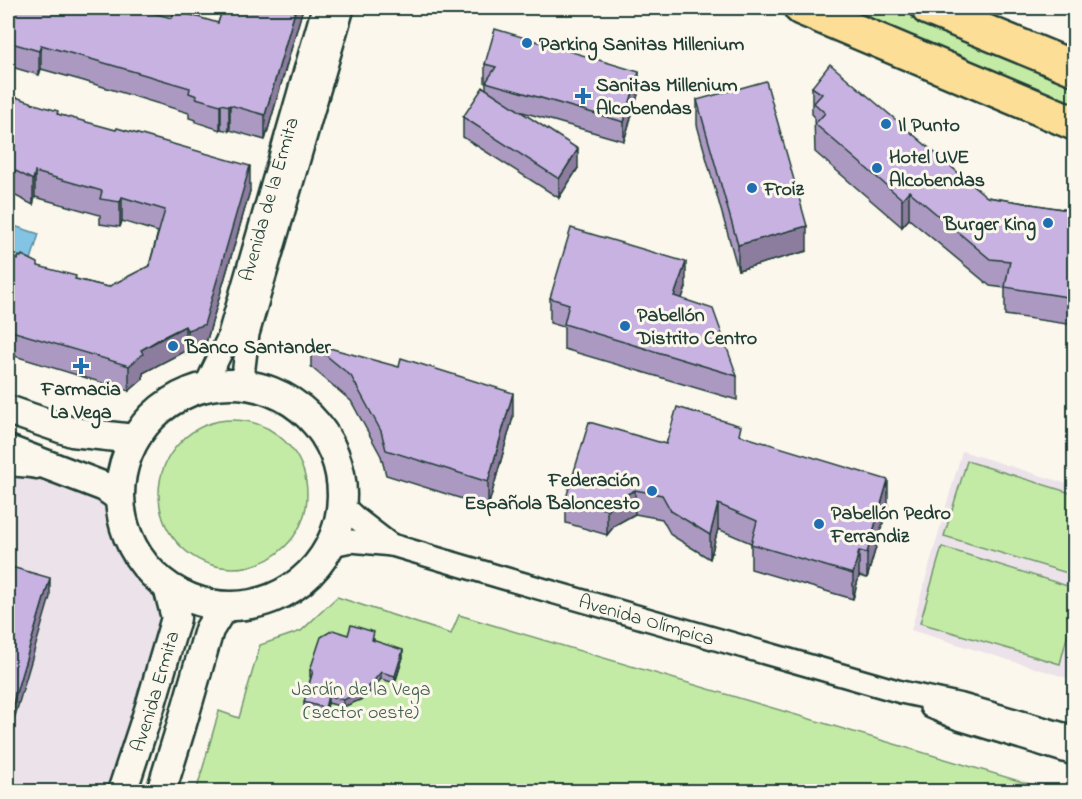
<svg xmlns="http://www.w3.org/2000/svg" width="1082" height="799" viewBox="0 0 1082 799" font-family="'Indie Flower',sans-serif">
	<rect width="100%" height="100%" fill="#fbf7ec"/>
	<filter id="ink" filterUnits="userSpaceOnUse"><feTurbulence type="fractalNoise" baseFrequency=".0167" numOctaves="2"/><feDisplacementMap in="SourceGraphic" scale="12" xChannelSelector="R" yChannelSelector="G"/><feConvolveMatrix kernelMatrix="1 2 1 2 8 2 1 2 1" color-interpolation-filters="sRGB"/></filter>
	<g filter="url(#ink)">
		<g fill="#ece2e9">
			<path d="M8 450 119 497 125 529 141 561 168 587 122 791H8Z"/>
			<path d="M962 451 1074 486V680L911 630Z"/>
		</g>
		<g fill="#c3eba6" stroke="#71946d" stroke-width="1.5">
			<path d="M829 8H896L1051 72 1074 82V110Z"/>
			<circle cx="233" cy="494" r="74"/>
			<path d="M967 461 1074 494V575L944 536Z"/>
			<path d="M942 547 1074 588V610L1060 664 920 623Z"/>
			<path d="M337 597 451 634 459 615 1053 791 196 792 219 711 239 718 260 645 301 631Z"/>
		</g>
		<path fill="#83c3e3" stroke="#5b8d9d" stroke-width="1.5" d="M8 224 39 234 30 263 8 256Z"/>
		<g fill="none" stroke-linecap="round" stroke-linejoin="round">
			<g stroke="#1f3d34" stroke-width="15">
				<path id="lane" d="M8 470 31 472 37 473"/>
			</g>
			<g stroke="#1f3d34" stroke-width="26">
				<g id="street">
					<path d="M242 384 248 334 343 8"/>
					<path id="s1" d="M205 386 228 338 323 8"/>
					<path d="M343 506 356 518 391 545"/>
					<path id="s2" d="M332 545 351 541 392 545 500 577 901 692 962 705 1074 737"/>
					<path d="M931 707 959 719 1074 754"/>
				</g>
			</g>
			<g stroke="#1f3d34" stroke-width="33">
				<g id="secondary">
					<circle cx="231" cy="495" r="111"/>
					<path d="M8 410 72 432 134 439"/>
					<path d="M8 450 105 487 119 497"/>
					<path id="s3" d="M122 792 150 707 176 618 168 587"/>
					<path d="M161 792 181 727 209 630 220 612 228 607"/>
				</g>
			</g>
			<g stroke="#1f3d34" stroke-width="38">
				<g id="primary">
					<path d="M801 8 1074 123"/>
					<path d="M928 8 1074 68"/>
				</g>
			</g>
			<use href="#lane" stroke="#fbf7ec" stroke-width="10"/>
			<use href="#street" stroke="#fbf7ec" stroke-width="21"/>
			<use href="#secondary" stroke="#fbf7ec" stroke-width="28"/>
			<use href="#primary" stroke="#fcde96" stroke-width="33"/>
		</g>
		<g fill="#ac99c2" stroke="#1f3d34" stroke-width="1.5">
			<path d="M223 8H303L265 140 230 130 229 131 221 129 220 130 196 122V120L189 118V113L84 81 41 69 39 75 8 66V29L172 18 218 23Z"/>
			<path d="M485 64 639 91 624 141 519 111 578 168 559 198 463 137V117L486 90V84L485 83Z"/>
			<path d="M812 87 987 197 1074 211V325L1005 315V288L990 286 909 219 902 227 815 152 814 116 812 114Z"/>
			<path d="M8 91 13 96 250 191 204 350 187 355 185 351 163 362 143 373V379L129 391 8 354V257L38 266 76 279 108 287 149 266 158 232 122 221 120 227 100 224V215L35 197 33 205 8 192Z"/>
			<path d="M697 100 807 251 738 270 697 125Z"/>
			<path d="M686 287 682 298 737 376V400L564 349V327L550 323V298Z"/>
			<path d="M311 343 513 417 488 507 386 475 381 456 351 401 311 367Z"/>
			<path d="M741 436 888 505 867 578 859 576 853 599 751 569V543L718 529 710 559 671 535 662 519 635 514 615 525 607 535 566 523V498L666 444Z"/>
			<path d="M348 635 374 639V641L403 657 395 683 381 679 365 698 343 707 328 703 325 715 304 708V702L311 677H310V670Z"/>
		</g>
		<g fill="#8c7d9e" stroke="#1f3d34" stroke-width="1.5">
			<path d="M296 8H303L265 140V115Z"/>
			<path d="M41 45V69L39 75V51Z"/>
			<path d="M639 72V91L624 141V122Z"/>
			<path d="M221 104V129L220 130V105Z"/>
			<path d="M230 105V130L229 131V106Z"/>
			<path d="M578 149V168L559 198V179Z"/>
			<path d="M250 166V191L204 350 187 355V330Z"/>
			<path d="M35 172V197L33 205V180Z"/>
			<path d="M909 191V219L902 227V199Z"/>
			<path d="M122 197V221L120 227V202Z"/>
			<path d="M807 226V251L738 270V245Z"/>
			<path d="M686 262V287L674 320V296Z"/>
			<path d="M185 326V351L143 373V379L129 391V366L141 350Z"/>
			<path d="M513 393V417L488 507V482Z"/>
			<path d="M888 480V505L867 578V553Z"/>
			<path d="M635 490V514L615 525 607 535V510L615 500Z"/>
			<path d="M718 504V529L710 559V535Z"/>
			<path d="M859 551V576L853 599V574Z"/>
			<path d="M50 578V597L8 740V720Z"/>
			<path d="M403 650V657L395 683V676Z"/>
			<path d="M381 672V679L365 698 343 707V700Z"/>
			<path d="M328 696V703L325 715V708Z"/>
		</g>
		<g fill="#c8b2e2" stroke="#1f3d34" stroke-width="1.5">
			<path d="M14 8H134L172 18 174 10 218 23 223 8H296L265 115 230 105 229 106 221 104 220 105 196 98 197 96 189 93 190 88 84 57 41 45 39 51 8 42V29Z"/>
			<path d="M495 29 639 72 624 122 486 82 496 67 485 64Z"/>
			<path d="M830 64 987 197 1074 211V298L1005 287 1010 261 990 259 909 191 902 199 815 124 825 113 814 103 822 94 812 87Z"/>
			<path d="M766 81 807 226 738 245 697 100Z"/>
			<path d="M483 87 578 149 559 179 463 117Z"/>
			<path d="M8 91 13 92 12 96 31 102V103L58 111 57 114 116 130 117 128 250 166 204 325 187 330 185 326 163 337 141 350 143 354 129 366 8 330V257L18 260 19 256 21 257 22 255 38 263V266L76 276 75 279 108 287 149 266 165 210 122 197 120 202 100 199 102 191 35 172 33 180 8 167Z"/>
			<path d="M571 228 686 262 674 296 713 309 737 376 564 324 569 304 550 298Z"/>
			<path d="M311 343 399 367 401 358 513 393 488 482 386 450 381 431 351 376Z"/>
			<path d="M677 407 741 426 739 435 888 480 867 553 859 551 853 574 751 544 757 521 718 504 710 535 671 511 662 495 635 490 615 500 607 510 566 498 589 422 666 444Z"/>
			<path d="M8 566 50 578 8 720Z"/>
			<path d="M351 625 374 632 372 640 403 650 395 676 381 672 365 691 343 700 328 696 325 708 304 702 313 671 310 670 321 637 333 630 348 635Z"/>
		</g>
	</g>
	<g fill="#1f6fb2" stroke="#fbf7ec" stroke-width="2">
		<circle cx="527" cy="43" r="6"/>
		<path d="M580 87h6v6h6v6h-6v6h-6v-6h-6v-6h6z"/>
		<circle cx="886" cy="124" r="6"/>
		<circle cx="877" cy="168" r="6"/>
		<circle cx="752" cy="188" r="6"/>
		<circle cx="1048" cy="223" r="6"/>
		<circle cx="625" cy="326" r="6"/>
		<circle cx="173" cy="346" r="6"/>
		<path d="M78 357h6v6h6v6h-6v6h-6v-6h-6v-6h6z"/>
		<circle cx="652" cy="491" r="6"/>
		<circle cx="819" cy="524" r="6"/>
	</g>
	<g text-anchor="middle" stroke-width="6" stroke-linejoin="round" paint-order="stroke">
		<g font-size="20" font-weight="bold" fill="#1f3d34" stroke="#fbf7ec" text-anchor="start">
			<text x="539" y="50">Parking Sanitas Millenium</text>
			<text x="596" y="91">Sanitas Millenium<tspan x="596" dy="23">Alcobendas</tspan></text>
			<text x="898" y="131">Il Punto</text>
			<text x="889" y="163">Hotel UVE<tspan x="889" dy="23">Alcobendas</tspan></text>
			<text x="764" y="195">Froiz</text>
			<text x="1036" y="230" text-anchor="end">Burger King</text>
			<text x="637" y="321">Pabellón<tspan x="637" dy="23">Distrito Centro</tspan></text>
			<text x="185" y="353">Banco Santander</text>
			<text x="81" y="395" text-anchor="middle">Farmacia<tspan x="81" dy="23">La Vega</tspan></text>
			<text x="640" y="486" text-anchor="end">Federación<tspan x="640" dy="23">Española Baloncesto</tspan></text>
			<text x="831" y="519">Pabellón Pedro<tspan x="831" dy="23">Ferrandiz</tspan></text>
		</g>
		<g font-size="20" fill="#1f3d34" stroke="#fbf7ec">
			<text dy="7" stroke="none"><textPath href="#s1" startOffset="198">Avenida de la Ermita</textPath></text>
			<text dy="7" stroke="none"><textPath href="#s2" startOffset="326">Avenida Olímpica</textPath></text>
			<text dy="7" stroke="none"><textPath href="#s3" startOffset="106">Avenida Ermita</textPath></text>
		</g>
		<g font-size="20" fill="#40604b" stroke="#fbf7ec">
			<text x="361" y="695">Jardín de la Vega<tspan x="361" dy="23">(sector oeste)</tspan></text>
		</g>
	</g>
	<rect width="1082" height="799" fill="none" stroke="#fbf7ec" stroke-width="30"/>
	<rect x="15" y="15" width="1052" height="769" fill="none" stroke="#1f3d34" stroke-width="2" filter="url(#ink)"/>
</svg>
